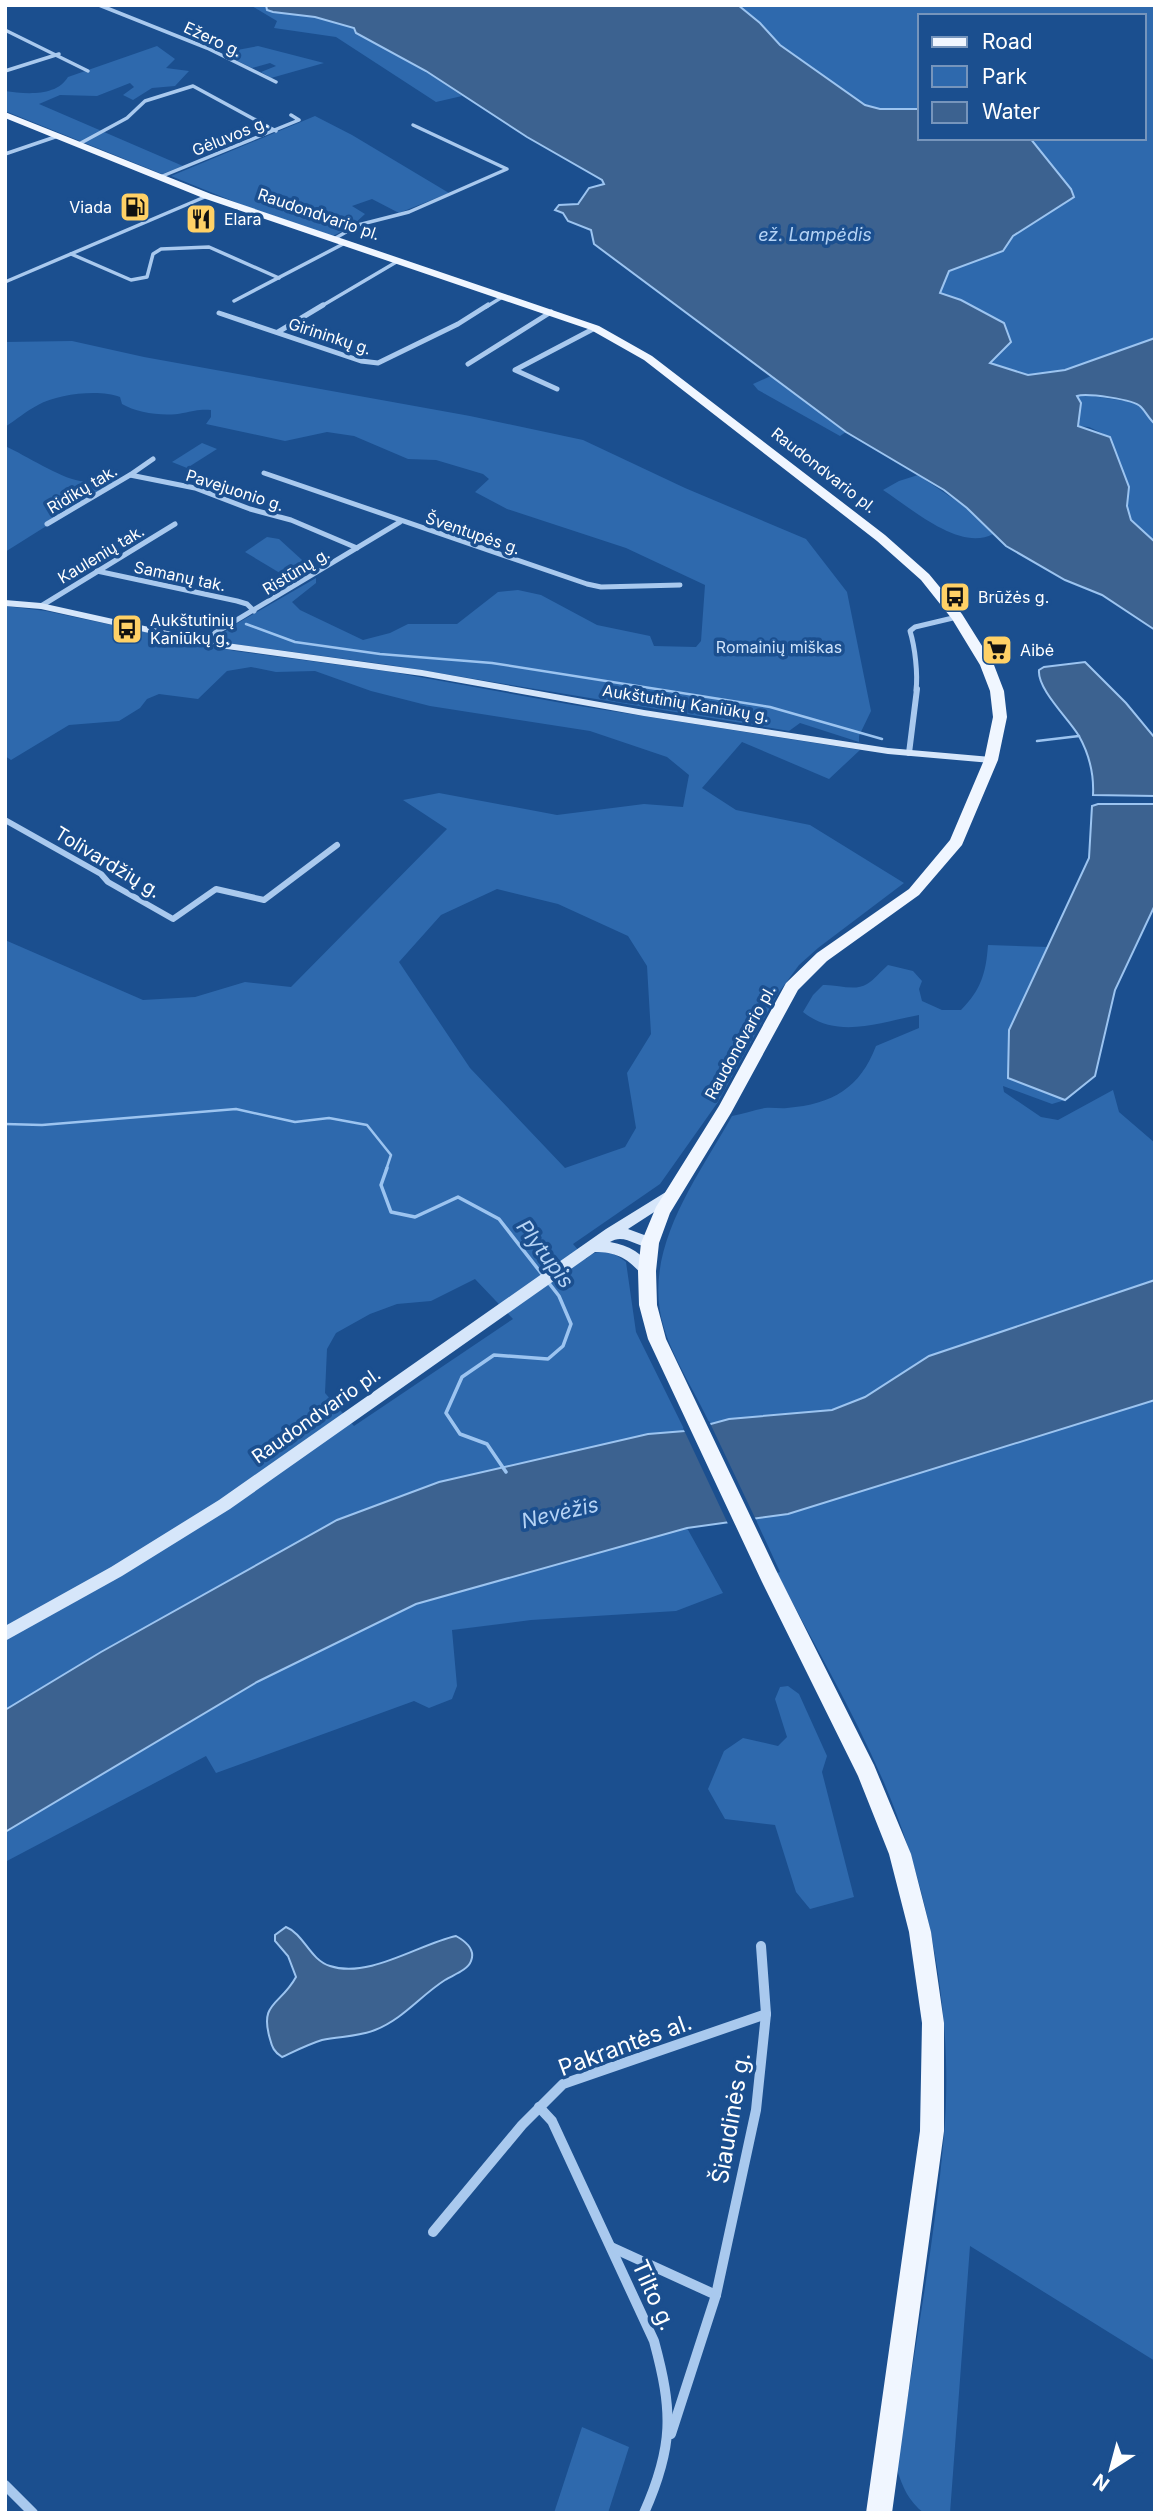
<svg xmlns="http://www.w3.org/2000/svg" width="1160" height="2518" viewBox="0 0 1160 2518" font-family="Inter,sans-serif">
	<rect width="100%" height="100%" fill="#1b4f8f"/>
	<g fill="#2e69ad" fill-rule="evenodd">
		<path d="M250 5H266V10L273 12 315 17 354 28 356 33 426 71 462 96 436 102 336 37 274 28 277 21Z"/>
		<path d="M738 5H1155V338L1065 370 1028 375 989 364 961 300 940 293 949 271 1003 251 1013 236 1073 198 1071 189 1030 138H1144V16H920V109H880L865 105 780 45 760 23Z"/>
		<path d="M157 46 175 59 166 68 189 71 175 86 152 88 133 100 123 95 134 87 130 83 97 96 60 95 39 104 183 166 162 174 5 111V91C25 94 56 97 68 77Z"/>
		<path d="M258 46 324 63 271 78 261 72 276 66 270 63 252 68 221 53Z"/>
		<path d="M315 116 352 135 449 193 399 213 372 199 352 206 365 214 352 226 333 236 247 207 171 176Z"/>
		<path d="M72 341 144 357 470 416 583 440 685 488 806 539 847 592 871 711 859 736V742L800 723 789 731 390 665 212 641 236 624 316 578V583L292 602 300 610 363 640 390 633 408 624H457L498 592 518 590 541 595 597 625 650 636 654 646 696 647 701 641 705 585 626 548 507 509 475 492 489 479 483 474 436 460 408 459 354 436 327 432 285 441 206 424 211 417V410C200 409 194 411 183 413 165 417 137 413 122 404L120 397C99 389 58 394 38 405 26 411 16 420 5 427V342Z"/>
		<path d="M773 375 846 432 840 436 758 390 753 384Z"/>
		<path d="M1079 394 1132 402 1141 406 1155 424V542L1131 520 1127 506 1129 487 1110 437 1089 427 1078 426 1077 396Z"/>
		<path d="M202 443 217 449 187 468 172 462Z"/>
		<path d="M5 446C27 456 58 477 80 481 94 483 106 477 118 481L5 552Z"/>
		<path d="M918 475 967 508 993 534C960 552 911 508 883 490L899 481Z"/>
		<path d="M267 537 279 539 313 570 295 582 245 552Z"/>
		<path d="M5 606 46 611 235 651 392 672 573 705 860 750 829 779 742 742 702 788 736 810 810 825 904 883 818 948 799 965 777 995 718 1102 660 1184 573 1244 586 1259C599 1246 613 1252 626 1262L636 1332 685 1431 648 1434 439 1482 337 1520 101 1652 5 1710V940L143 1000 195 997 245 982 291 987 447 829 403 800 439 793 557 815 644 804 683 807 689 775 667 757 590 731 430 706 371 691 315 671 276 672 251 667 227 671 198 699 159 694 147 699 140 708 119 721 69 725 11 760 5 756ZM497 889 558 904 628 936 647 966 651 1034 627 1073 636 1128 625 1147 565 1168 470 1068 399 962 441 915ZM475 1279 513 1319 354 1426 325 1393 327 1349 336 1333 370 1314 397 1304 431 1301Z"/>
		<path d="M988 945 1048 947 1009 1030 1008 1078 1065 1100 1052 1104 1003 1086 1004 1092 1041 1117 1058 1120 1113 1090 1119 1112 1155 1143V1280L929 1356 865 1397 832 1410 729 1419 710 1424C696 1394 673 1358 664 1328 640 1251 697 1179 732 1116 743 1114 754 1110 765 1108 772 1107 780 1109 787 1108 833 1104 860 1088 876 1046L919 1028V1015C880 1022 838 1040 803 1012L813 995 823 985C837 984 854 992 867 984 874 980 881 971 888 965L913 971 922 981 919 989 922 1001 942 1010H961C981 990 986 973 988 945Z"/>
		<path d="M1155 1400V2361L970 2246 950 2513H924C908 2501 903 2487 897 2470 893 2461 904 2420 906 2408 920 2318 936 2227 944 2136 954 2017 931 1895 885 1785 854 1712 813 1643 777 1573L780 1572 755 1518 788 1514Z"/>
		<path d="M687 1528 723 1593 676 1611 531 1620 452 1630 457 1686 452 1699 429 1708 414 1701 216 1773 206 1756 5 1862V1832L257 1682 416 1604Z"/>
		<path d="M788 1686 799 1694 827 1756 822 1772 854 1897 810 1909 796 1892 775 1825 725 1819 708 1789 724 1751 743 1738 778 1746 787 1737 775 1699 780 1687Z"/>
		<path d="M582 2427 629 2447 608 2513H554Z"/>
	</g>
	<g fill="#3c6290" stroke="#9cc4f0" stroke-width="2">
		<path d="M266 5H738L760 23 780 45 865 105 880 109H920V138H1030L1071 189 1074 197 1013 236 1003 251 949 271 940 293 961 300 1004 323 1011 342 990 363 1028 375 1065 370 1155 338V424C1149 419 1146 412 1141 407 1134 399 1086 393 1077 396L1081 403 1078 426 1110 437 1129 487 1127 506 1131 520 1155 542V630L1102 595 1065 580 1006 546 967 508 944 490 846 432 594 244 591 230 568 221 563 213 555 210 559 205 578 204 589 188 604 184 602 180 527 137 426 71 356 33 354 28 315 17 273 12 267 10Z"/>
		<path d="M1085 662 1126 703 1155 738V796L1093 795C1094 775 1089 754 1079 736 1069 719 1037 689 1039 670L1044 667Z"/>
		<path d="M1098 804H1155V905L1115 990 1095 1076 1065 1100 1008 1078 1009 1030 1089 858 1092 806Z"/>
		<path d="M1155 1280V1400L788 1514 687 1528 416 1604 257 1682 5 1832V1710L101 1652 337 1520 439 1482 648 1434 685 1431 729 1419 832 1410 865 1397 929 1356Z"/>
		<path d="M286 1927C304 1934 310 1960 330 1966 369 1979 419 1944 456 1936 465 1941 476 1949 471 1961 468 1970 453 1975 445 1980 420 1996 403 2019 375 2030 358 2037 340 2036 322 2040 309 2044 295 2051 282 2057 274 2052 272 2047 270 2039 259 2002 280 2006 296 1977L288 1956 275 1941V1935Z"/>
	</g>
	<path fill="#1b4f8f" d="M709 1421 757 1522 729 1526 683 1428Z"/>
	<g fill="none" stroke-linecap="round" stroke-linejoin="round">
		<g stroke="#9cc4f0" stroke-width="2.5">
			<path d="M246 624 295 642 380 654 492 663 770 707 882 739"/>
			<path d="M1037 741 1079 736"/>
			<path d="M5 1124 42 1125 236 1109 295 1122 329 1118 367 1125 391 1155 386 1170"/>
		</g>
		<path stroke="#9cc4f0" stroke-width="3.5" d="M387 1168 381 1185 391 1212 415 1217 458 1197 499 1219 559 1296 571 1324 563 1346 548 1359 494 1355 462 1377 446 1413 460 1434 487 1444 506 1472"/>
		<g stroke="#a9c9ee" stroke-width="3.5">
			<path d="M99 5 207 48 276 82"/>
			<path d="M5 30 88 71"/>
			<path d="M5 71 59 54"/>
			<path d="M79 144 127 118 145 101 193 86 276 131"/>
			<path d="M5 154 58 136"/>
			<path d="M160 177 299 120 291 115"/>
			<path d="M334 239 358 225 409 212 507 169 413 125"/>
			<path d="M71 254 131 280 147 277 153 254 161 249 209 247 279 278"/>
			<path d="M5 282 207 196"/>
			<path d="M234 301 345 243"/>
			<path d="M320 307 398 261"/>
			<path d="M486 307 504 296"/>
		</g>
		<g stroke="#a9c9ee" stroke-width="5">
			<path d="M219 313 361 361 378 363 458 324 488 305"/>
			<path d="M278 332 323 305"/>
			<path d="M468 364 551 312"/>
			<path d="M557 389 515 370 595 328"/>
			<path d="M153 459 130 475 195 488 250 509 291 520 357 548"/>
			<path d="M264 473 587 584 601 587 680 585"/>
			<path d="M47 524 130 475"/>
			<path d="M97 571 237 601 247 604 254 611"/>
			<path d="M41 606 175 524"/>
			<path d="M207 643 215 633 400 522"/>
			<path d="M916 690C918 674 915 647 910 631L915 627 957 617"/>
		</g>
		<g stroke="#a9c9ee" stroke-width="6">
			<path d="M909 753 917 689"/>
			<path d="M5 820 101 874 108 882 173 919 216 889 264 900 337 845"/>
		</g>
		<g stroke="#a9c9ee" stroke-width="10">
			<path d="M539 2107 552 2121 654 2341C673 2411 674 2446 644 2513"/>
			<path d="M433 2232 522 2125 563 2084 766 2014"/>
			<path d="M611 2247 716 2295"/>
			<path d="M671 2434 716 2295 756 2110 766 2014 761 1946"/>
			<path d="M5 2485 33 2513"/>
		</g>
		<g fill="#d6e6fa" fill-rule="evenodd">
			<path d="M5 600 41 603 212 641 422 670 644 710 888 748 991 757 997 760 991 763 888 754 644 716 422 676 212 647 41 609 5 606Z"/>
			<path d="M674 1187 679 1188 681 1192 679 1196 628 1229 655 1239 657 1243 655 1247C639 1250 625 1232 610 1242 629 1245 644 1254 654 1271L652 1275H642C628 1258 616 1252 595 1252L230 1509 122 1576 5 1641V1626L111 1567 219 1500 606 1229Z"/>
		</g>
		<path fill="#f0f6ff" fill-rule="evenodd" d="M5 112 211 194 599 326 652 356 885 535 929 574 962 614 994 665 1004 691 1007 717 998 760 962 845 919 895 827 961 798 990 731 1113 670 1213 659 1243 656 1271 657 1305 666 1339 776 1570 874 1765 911 1854 931 1932 944 2023V2131L892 2513H866L920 2131 922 2023 909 1932 889 1854 858 1776 762 1582 648 1339 639 1305 638 1271 641 1243 656 1207 719 1106 786 983 817 953 909 889 950 840 984 760 993 717 990 691 980 665 952 619 921 580 877 541 644 360 591 330 203 198 5 118Z"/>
	</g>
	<defs>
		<g id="fuel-square" transform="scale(1.575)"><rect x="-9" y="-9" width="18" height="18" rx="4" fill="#ffd166" stroke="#1b4f8f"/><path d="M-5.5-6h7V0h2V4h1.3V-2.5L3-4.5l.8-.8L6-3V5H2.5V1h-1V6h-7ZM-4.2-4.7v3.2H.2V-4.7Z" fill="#111"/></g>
		<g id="restaurant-square" transform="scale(1.575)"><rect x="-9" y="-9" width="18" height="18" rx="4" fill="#ffd166" stroke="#1b4f8f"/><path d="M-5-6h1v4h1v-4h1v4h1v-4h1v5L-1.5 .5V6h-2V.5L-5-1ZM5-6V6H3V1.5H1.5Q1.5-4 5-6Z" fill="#111"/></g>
		<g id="bus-square" transform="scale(1.575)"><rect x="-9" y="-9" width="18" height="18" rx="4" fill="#ffd166" stroke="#1b4f8f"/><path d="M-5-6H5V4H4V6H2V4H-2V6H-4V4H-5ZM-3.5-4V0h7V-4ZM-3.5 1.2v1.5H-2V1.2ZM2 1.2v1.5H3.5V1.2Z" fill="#111"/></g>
		<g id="supermarket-square" transform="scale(1.575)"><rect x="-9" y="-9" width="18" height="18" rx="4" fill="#ffd166" stroke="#1b4f8f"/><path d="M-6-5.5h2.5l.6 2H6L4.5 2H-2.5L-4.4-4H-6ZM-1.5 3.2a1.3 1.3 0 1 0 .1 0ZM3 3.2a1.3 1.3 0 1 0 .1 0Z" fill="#111"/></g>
	</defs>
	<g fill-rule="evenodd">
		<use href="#fuel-square" x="135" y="207"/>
		<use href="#restaurant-square" x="201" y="219"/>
		<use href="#bus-square" x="955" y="597"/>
		<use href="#bus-square" x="127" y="629"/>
		<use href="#supermarket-square" x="997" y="650"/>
	</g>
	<g text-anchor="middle" stroke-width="7" stroke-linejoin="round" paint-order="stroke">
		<g font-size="16" fill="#fff" stroke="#1b4f8f">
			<text transform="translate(213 39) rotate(25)" y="6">Ežero g.</text>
			<text transform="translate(230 136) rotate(-22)" y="6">Gėluvos g.</text>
			<text transform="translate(319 214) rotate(19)" y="6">Raudondvario pl.</text>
			<text transform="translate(330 336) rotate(18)" y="6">Girininkų g.</text>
			<text transform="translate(824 470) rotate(38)" y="6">Raudondvario pl.</text>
			<text transform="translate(82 489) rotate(-31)" y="6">Ridikų tak.</text>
			<text transform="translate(235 490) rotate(18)" y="6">Pavejuonio g.</text>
			<text transform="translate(473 533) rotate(19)" y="6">Šventupės g.</text>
			<text transform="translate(101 554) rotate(-31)" y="6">Kaulenių tak.</text>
			<text transform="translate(296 571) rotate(-31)" y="6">Ristūnų g.</text>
			<text transform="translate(180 576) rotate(12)" y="6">Samanų tak.</text>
			<text transform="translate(686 703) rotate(9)" y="6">Aukštutinių Kaniūkų g.</text>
			<text transform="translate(740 1042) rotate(-61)" y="6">Raudondvario pl.</text>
		</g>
		<g font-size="16" fill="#fff" stroke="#1b4f8f" text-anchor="start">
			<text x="112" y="213" text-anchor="end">Viada</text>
			<text x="224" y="225">Elara</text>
			<text x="978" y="603">Brūžės g.</text>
			<text x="150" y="626">Aukštutinių<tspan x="150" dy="18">Kaniūkų g.</tspan></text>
			<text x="1020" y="656">Aibė</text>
		</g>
		<g font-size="16" fill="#cfe3fa" stroke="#1b4f8f">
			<text x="779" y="653">Romainių miškas</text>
		</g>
		<g font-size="18" font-style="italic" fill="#b5d3f5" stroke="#1b4f8f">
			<text x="815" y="241">ež. Lampėdis</text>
		</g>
		<g font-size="19" fill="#fff" stroke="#1b4f8f">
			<text transform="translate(108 862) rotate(31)" y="7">Tolivardžių g.</text>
			<text transform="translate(316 1415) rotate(-35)" y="7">Raudondvario pl.</text>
		</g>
		<g font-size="21" font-style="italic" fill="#b5d3f5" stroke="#1b4f8f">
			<text transform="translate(545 1254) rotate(53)" y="7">Plytupis</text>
			<text transform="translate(560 1513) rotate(-13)" y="7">Nevėžis</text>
		</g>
		<g font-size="23" fill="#fff" stroke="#1b4f8f">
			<text transform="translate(625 2045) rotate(-20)" y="8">Pakrantės al.</text>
			<text transform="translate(731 2118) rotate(-80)" y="8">Šiaudinės g.</text>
			<text transform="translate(654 2295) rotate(66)" y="8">Tilto g.</text>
		</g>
	</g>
	<rect width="1160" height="2518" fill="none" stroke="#ffffff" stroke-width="14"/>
	<rect x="918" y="14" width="228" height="126" fill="#1b4f8f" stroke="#7695bc" stroke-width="2"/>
	<rect x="932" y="37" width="35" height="10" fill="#f0f6ff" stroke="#7695bc" stroke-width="2"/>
	<text x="982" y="49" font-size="21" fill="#ffffff">Road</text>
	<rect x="932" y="66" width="35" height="21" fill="#2e69ad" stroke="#7695bc" stroke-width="2"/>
	<text x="982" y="84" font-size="21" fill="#ffffff">Park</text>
	<rect x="932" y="102" width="35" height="21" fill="#3c6290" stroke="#7695bc" stroke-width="2"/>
	<text x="982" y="119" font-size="21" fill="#ffffff">Water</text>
	<g transform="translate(1111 2469) rotate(216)" stroke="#1b4f8f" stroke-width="5" paint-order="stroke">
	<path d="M0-5L12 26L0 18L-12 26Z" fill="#ffffff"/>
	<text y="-10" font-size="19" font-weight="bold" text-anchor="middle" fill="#ffffff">N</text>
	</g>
</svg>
